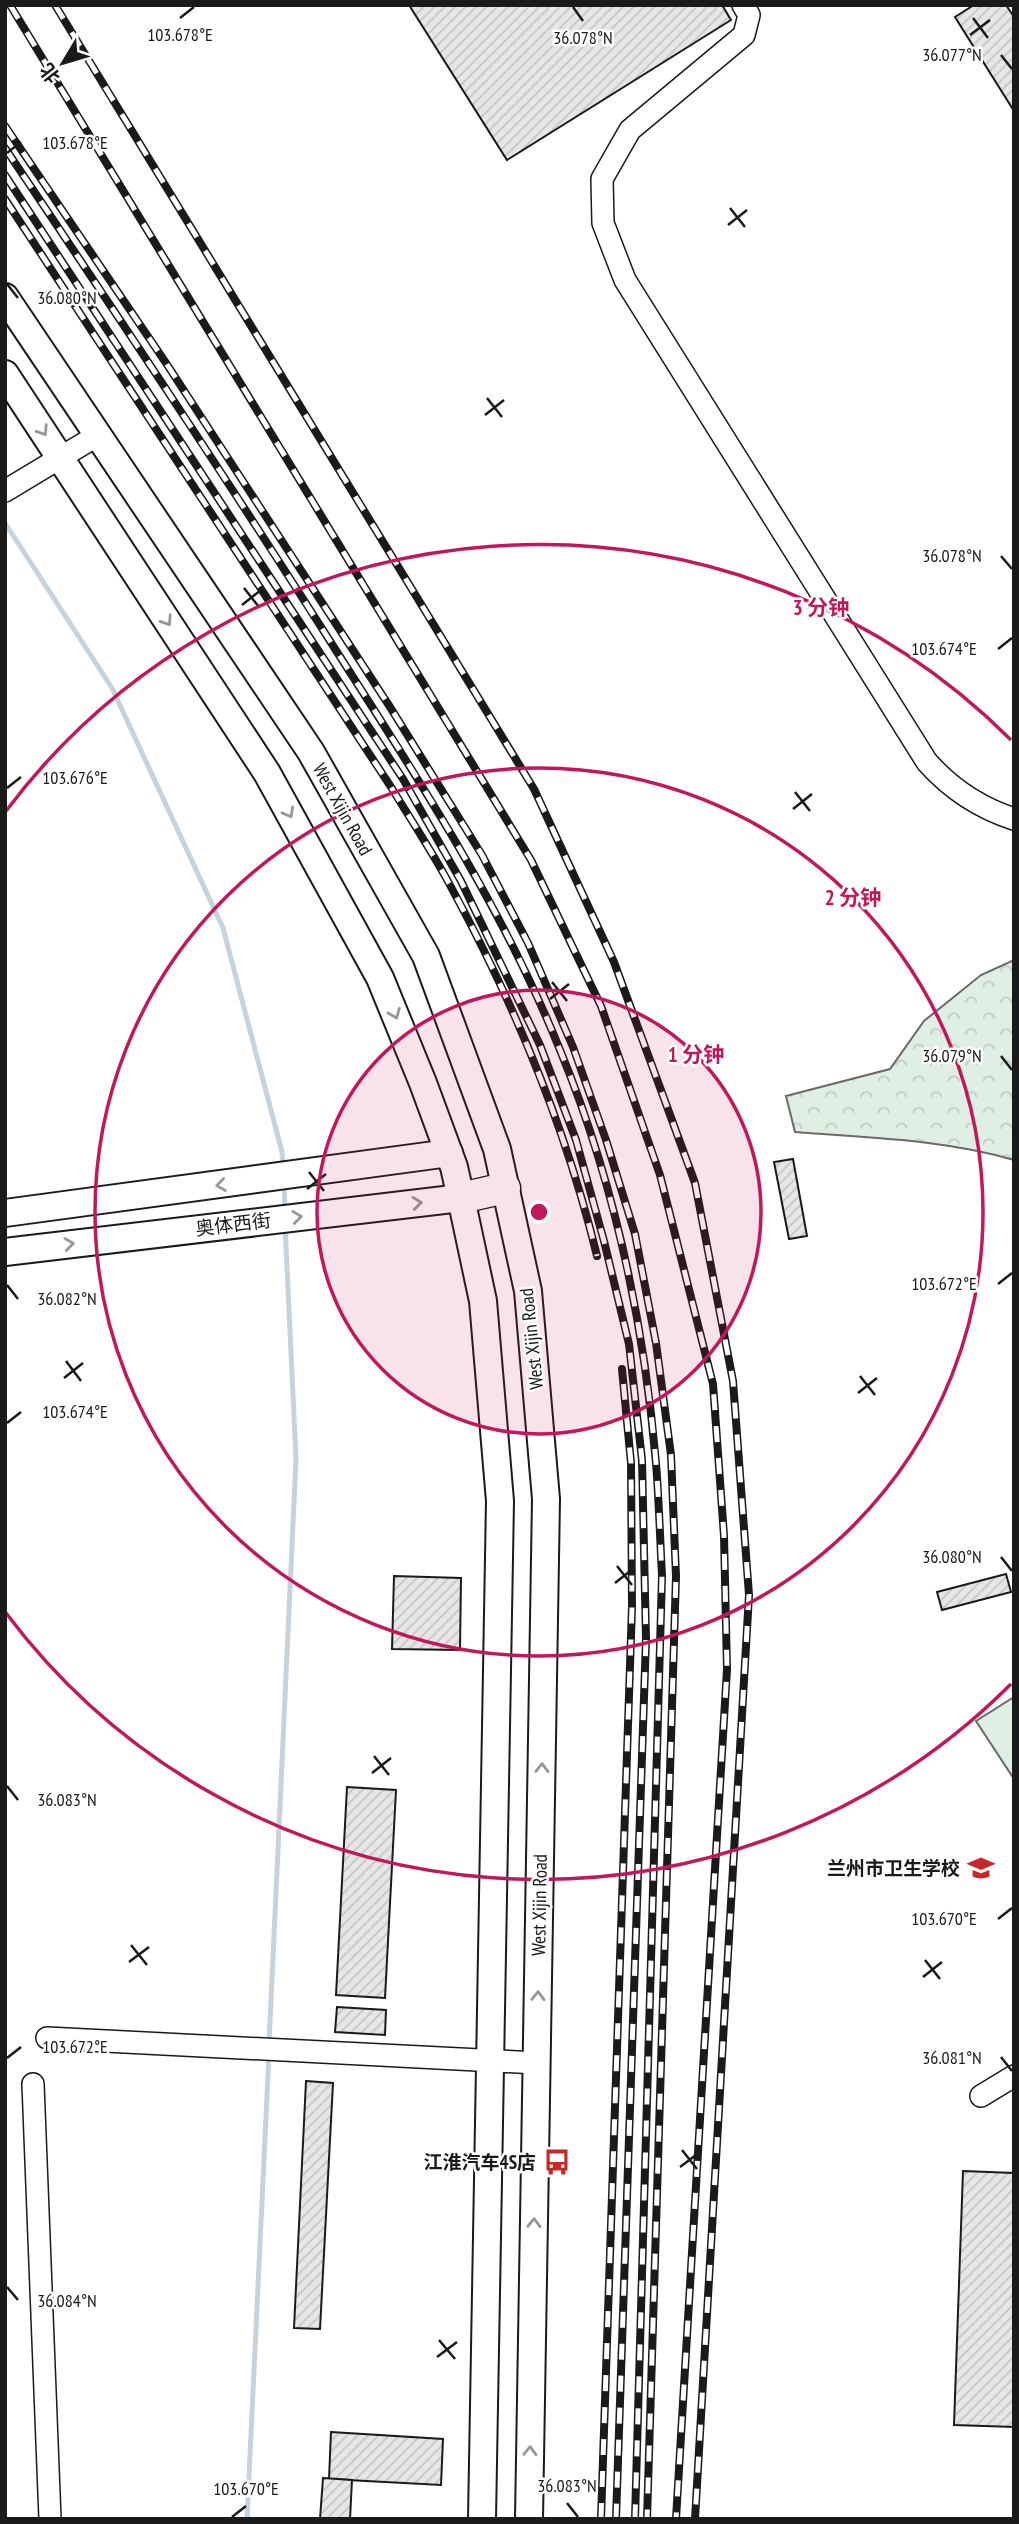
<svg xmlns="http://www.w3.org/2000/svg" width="1019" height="2524" viewBox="0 0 1019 2524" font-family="'PT Sans Narrow','Noto Sans SC',sans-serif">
	<defs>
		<pattern id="forest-crowns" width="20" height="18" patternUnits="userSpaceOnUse" patternTransform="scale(1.75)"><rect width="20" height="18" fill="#e0efe3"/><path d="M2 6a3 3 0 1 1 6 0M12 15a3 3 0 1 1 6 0" fill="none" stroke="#c0ccc2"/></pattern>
		<pattern id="building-hatch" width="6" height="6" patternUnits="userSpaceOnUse" patternTransform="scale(1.75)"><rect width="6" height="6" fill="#e6e6e6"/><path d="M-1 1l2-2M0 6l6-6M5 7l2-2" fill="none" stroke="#c5c5c5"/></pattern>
	</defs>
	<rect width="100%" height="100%" fill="#fff"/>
	<path fill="url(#forest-crowns)" stroke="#6a6a6a" stroke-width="2" d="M1014 960V1160C944 1139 867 1138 795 1132L786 1096 890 1069 924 1021 981 975Z"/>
	<path fill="#e0efe3" stroke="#6a6a6a" stroke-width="2" d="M1014 1697V1779L976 1721Z"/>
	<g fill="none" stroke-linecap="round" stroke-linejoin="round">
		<g stroke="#c6d2dc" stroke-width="5">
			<path d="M5 523 112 688 223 928 282 1152 283 1170"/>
			<path d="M284 1183 285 1211"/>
			<path d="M269 2044 296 1459 285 1225"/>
			<path d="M247 2519 269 2053"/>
		</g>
	</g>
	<g fill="url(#building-hatch)" stroke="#1a1a1a" stroke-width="2">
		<path d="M409 5H722L731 20 507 160Z"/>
		<path d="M974 5H1006L1014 17V111L955 17Z"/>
		<path d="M793 1159 807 1236 789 1239 774 1162Z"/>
		<path d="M1006 1574 1011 1592 942 1610 937 1592Z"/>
		<path d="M394 1576 461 1578 460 1650 392 1649Z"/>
		<path d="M347 1787 396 1790 385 1998 336 1995Z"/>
		<path d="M337 2007 386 2010 385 2035 335 2032Z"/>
		<path d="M306 2081 333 2083 320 2329 294 2328Z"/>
		<path d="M963 2171 1014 2173V2427L954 2425Z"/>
		<path d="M331 2432 443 2439 441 2485 329 2479Z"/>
		<path d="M323 2478 352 2480 350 2519H320Z"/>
	</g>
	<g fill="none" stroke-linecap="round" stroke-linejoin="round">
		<g stroke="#1a1a1a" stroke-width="24">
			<g id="minor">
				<path d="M743 5 749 15 744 35 630 130 602 179 603 223 625 280 927 762C951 789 980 808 1014 819"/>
				<path d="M5 491 98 435"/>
				<path d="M47 2038 537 2063"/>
				<path d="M33 2084 50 2519"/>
				<path d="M981 2096 1014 2076"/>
			</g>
		</g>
		<g stroke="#1a1a1a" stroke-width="30">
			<g id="major">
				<path d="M5 297 311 752 426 956 497 1149 528 1291 546 1499 529 2519"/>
				<path d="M5 374 267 773 380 978 423 1083 454 1167 461 1198 483 1301 500 1501 482 2519"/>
				<path d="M5 1213 449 1153"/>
				<path d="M5 1252 461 1198"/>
			</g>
		</g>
		<g stroke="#1a1a1a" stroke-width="33">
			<path id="highway" d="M461 1198 505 1188"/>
		</g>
		<use href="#minor" stroke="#fff" stroke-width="21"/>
		<use href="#major" stroke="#fff" stroke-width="26"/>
		<use href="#highway" stroke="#fff" stroke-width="30"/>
		<g stroke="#1a1a1a" stroke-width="8">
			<g id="rail">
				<path d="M10 5 531 860 601 1006 660 1175 713 1384 724 1536 727 1669 676 2519"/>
				<path d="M55 5 534 789 614 962 695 1183 733 1381 749 1595 695 2519"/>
				<path d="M5 126 166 363 390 707 482 855 528 943 573 1047 606 1140 635 1234 656 1343 671 1455 676 1576 647 2519"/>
				<path d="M5 148C117 315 229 482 337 652 419 780 503 908 560 1050 614 1181 644 1323 656 1463 659 1501 660 1538 662 1576L635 2519"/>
				<path d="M5 175 403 779 461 881 540 1045 576 1140 604 1241 629 1344 642 1460 646 1639 616 2519"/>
				<path d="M5 199 391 787C411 820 433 853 451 887 514 1003 566 1128 597 1256"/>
				<path d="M601 2519 632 1607 631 1463 622 1369"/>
			</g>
		</g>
		<use href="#rail" stroke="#fff" stroke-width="5" stroke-dasharray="16" stroke-linecap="butt"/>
	</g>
	<defs><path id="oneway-chevron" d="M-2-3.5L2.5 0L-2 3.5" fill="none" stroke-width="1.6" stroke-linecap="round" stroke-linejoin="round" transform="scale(1.75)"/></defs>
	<g stroke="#989898">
		<use href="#oneway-chevron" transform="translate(43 431) rotate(57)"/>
		<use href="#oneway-chevron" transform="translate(167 621) rotate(57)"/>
		<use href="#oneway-chevron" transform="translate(289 813) rotate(61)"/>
		<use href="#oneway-chevron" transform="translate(395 1014) rotate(68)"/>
		<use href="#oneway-chevron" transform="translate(221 1185) rotate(172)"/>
		<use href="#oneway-chevron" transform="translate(417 1203) rotate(-7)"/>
		<use href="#oneway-chevron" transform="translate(297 1217) rotate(-7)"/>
		<use href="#oneway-chevron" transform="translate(69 1244) rotate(-7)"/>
		<use href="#oneway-chevron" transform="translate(542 1768) rotate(-89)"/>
		<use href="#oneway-chevron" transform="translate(538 1996) rotate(-89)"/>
		<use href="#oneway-chevron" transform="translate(534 2223) rotate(-89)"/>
		<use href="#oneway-chevron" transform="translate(530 2451) rotate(-89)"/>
	</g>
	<path fill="none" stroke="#1a1a1a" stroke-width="2.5" d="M573 7 583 21M180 18 194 7M973 18 988 38M970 35 990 20M1001 55 1012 69M7 153 21 142M730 208 745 227M728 225 747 210M7 284 18 298M487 398 502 417M485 415 504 400M1001 556 1012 569M244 588 259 607M242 605 261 590M998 649 1012 638M7 788 21 777M795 792 810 811M793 809 812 794M552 982 567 1001M550 999 569 984M1001 1056 1012 1070M309 1172 324 1191M307 1189 326 1174M998 1284 1012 1273M7 1285 18 1299M66 1361 81 1381M860 1376 875 1395M64 1378 83 1363M858 1393 877 1378M7 1423 21 1412M1001 1557 1012 1571M617 1566 632 1585M615 1583 634 1568M374 1756 389 1775M372 1773 391 1758M7 1786 18 1800M998 1919 1012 1908M131 1945 147 1965M925 1960 940 1979M129 1962 149 1947M923 1977 942 1962M1001 2057 1012 2071M7 2058 21 2047M682 2150 697 2169M680 2167 700 2152M7 2287 18 2300M439 2340 455 2359M437 2357 457 2342M567 2503 578 2517M232 2517 246 2506"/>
	<circle cx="539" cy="1212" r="222" fill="#c2185b" fill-opacity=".12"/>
	<g fill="none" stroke="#c2185b" stroke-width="3.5">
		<circle cx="539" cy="1212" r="222"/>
		<circle cx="539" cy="1212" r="444"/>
		<path d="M1011 1684A667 667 0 0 1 6 1613M6 811A667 667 0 0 1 1011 740"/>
	</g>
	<defs>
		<g id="university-bare" transform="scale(2.1)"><path d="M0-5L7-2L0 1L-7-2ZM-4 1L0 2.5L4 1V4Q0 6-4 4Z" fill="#c62828" stroke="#fff" stroke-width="2.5" paint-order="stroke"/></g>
		<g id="bus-bare" transform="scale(2.1)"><path d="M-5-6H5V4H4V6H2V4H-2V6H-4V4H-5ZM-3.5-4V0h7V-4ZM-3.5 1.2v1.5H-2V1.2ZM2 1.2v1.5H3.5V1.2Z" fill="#c62828" stroke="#fff" stroke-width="2.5" paint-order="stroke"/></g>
	</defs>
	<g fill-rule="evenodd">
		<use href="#university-bare" x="981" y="1868"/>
		<use href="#bus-bare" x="557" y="2162"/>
	</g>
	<g text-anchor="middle" stroke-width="5" stroke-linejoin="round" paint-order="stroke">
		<g font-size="19" fill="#1a1a1a" stroke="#fff">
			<text transform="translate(343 809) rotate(61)" y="7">West Xijin Road</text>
			<text transform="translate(233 1224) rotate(-7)" y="7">奥体西街</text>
			<text transform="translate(531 1339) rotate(-96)" y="7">West Xijin Road</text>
			<text transform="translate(539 1905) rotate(-89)" y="7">West Xijin Road</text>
		</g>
		<g font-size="19" font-weight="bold" fill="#1a1a1a" stroke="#fff" text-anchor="end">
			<text x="960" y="1875">兰州市卫生学校</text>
			<text x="536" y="2169">江淮汽车4S店</text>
		</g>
	</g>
	<g font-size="18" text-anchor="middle" fill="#1a1a1a" stroke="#fff" stroke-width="5" stroke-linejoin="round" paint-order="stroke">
		<text x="180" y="41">103.678°E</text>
		<text x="583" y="44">36.078°N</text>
		<text x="952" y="61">36.077°N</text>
		<text x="75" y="149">103.678°E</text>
		<text x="67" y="304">36.080°N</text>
		<text x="952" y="562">36.078°N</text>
		<text x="944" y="655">103.674°E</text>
		<text x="75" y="784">103.676°E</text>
		<text x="952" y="1062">36.079°N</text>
		<text x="944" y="1290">103.672°E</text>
		<text x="67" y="1305">36.082°N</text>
		<text x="75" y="1418">103.674°E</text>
		<text x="952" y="1563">36.080°N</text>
		<text x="67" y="1806">36.083°N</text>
		<text x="944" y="1925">103.670°E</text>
		<text x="75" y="2053">103.672°E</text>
		<text x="952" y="2064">36.081°N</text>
		<text x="67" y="2307">36.084°N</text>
		<text x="567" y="2492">36.083°N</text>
		<text x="246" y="2495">103.670°E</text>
	</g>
	<circle cx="539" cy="1212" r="10" fill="#c2185b" stroke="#fff" stroke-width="3.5"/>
	<g font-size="21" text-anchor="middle" font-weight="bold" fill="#c2185b" stroke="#fff" stroke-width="5" stroke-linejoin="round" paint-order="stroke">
		<text x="821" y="615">3 分钟</text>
		<text x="853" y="905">2 分钟</text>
		<text x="696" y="1062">1 分钟</text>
	</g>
	<rect width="1019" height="2524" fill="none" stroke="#1a1a1a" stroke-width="14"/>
	<g transform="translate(63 63) rotate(232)" stroke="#ffffff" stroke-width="5" paint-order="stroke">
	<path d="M0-5L12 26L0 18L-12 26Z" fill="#1a1a1a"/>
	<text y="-10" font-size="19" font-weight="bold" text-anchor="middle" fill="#1a1a1a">北</text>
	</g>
</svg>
